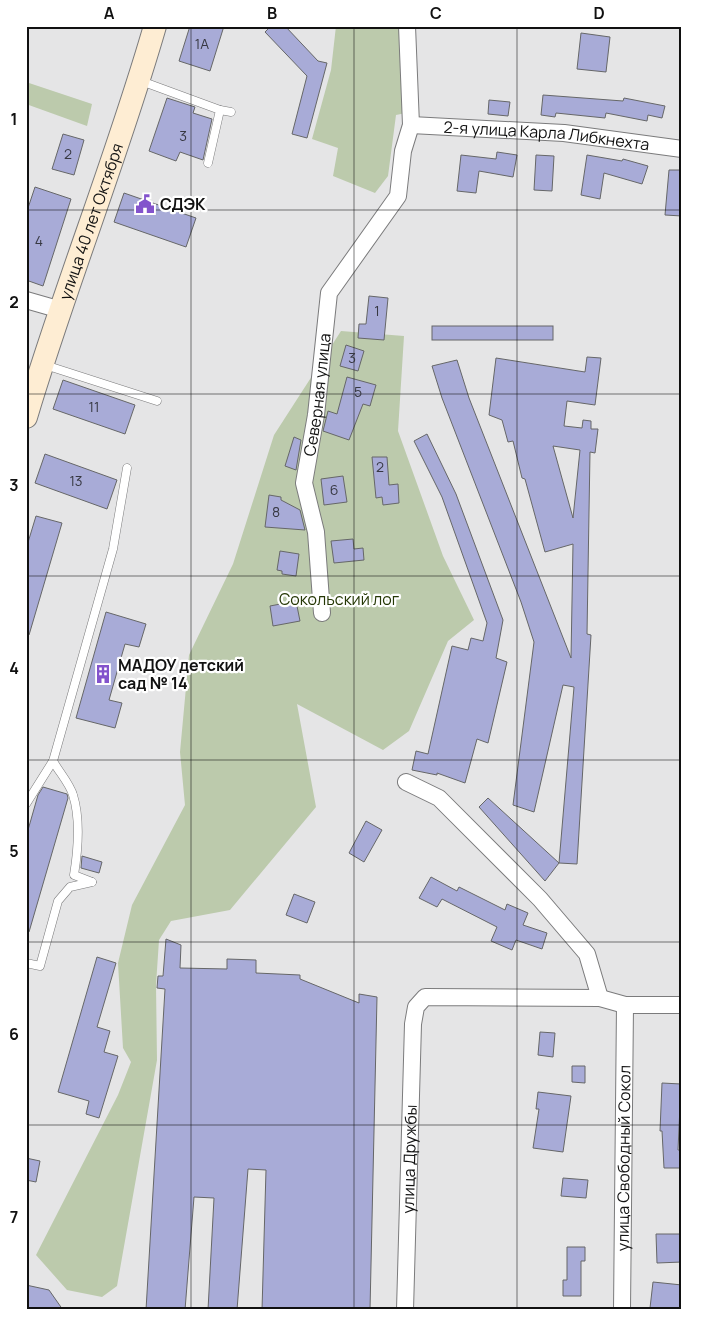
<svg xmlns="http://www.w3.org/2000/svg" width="708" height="1336" viewBox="0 0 708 1336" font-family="Manrope,sans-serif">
	<rect width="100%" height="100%" fill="#e5e5e6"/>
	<g fill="#bccaac">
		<path d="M336 26H401L406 113 396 115 388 176 375 193 333 176 338 148 312 139 331 70Z"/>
		<path d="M26 82 92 104 87 126 26 104Z"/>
		<path d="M341 331 404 336 398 431 443 556 474 620 448 641 409 731 383 750 297 704 316 807 230 910 171 921 159 940 156 985 157 1060 117 1286 102 1297 67 1290 36 1255 118 1095 131 1062 123 1048 118 963 132 905 185 805 180 752 189 655 233 564 274 435Z"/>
	</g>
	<g fill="#a8abd7" stroke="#666768" fill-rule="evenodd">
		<path d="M190 26H224L210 71 179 61Z"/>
		<path d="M271 26H285L318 61 327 63 307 138 292 134 307 76 265 32Z"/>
		<path d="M581 33 610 37 606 72 577 69Z"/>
		<path d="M543 95 623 101 624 98 665 106 662 118 648 115 647 121 606 113 605 118 556 113 555 117 541 115Z"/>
		<path d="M167 98 195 107 193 113 212 119 203 160 180 152 176 161 149 151Z"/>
		<path d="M489 100 510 102 508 116 488 114Z"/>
		<path d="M63 134 84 140 74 175 52 169Z"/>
		<path d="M497 152 517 155 513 177 479 171 476 193 457 191 461 155 496 159Z"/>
		<path d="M536 155 554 156 552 191 534 190Z"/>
		<path d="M587 155 622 161 623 159 648 166 642 184 604 173 600 199 581 195Z"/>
		<path d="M669 170H682V216L665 215Z"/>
		<path d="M35 187 71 199 43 286 26 280V214Z"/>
		<path d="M124 193 196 218 186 247 114 222Z"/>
		<path d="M369 296 388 298 384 340 358 338 359 324H366Z"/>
		<rect x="432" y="326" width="121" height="14"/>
		<path d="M346 345 364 351 358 371 340 366Z"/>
		<path d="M587 357 601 358 595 405 567 401 564 426 582 428 583 420 591 421V429H598L595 453 590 452 587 634 591 635 577 864 559 863 574 687 563 685 534 812 513 805 534 642 521 602 442 398 432 366 457 360 469 398 571 658 573 544 545 552 525 479 522 478 513 441 508 442 502 420 489 415 496 358 585 372ZM553 446 580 450 573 518Z"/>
		<path d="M347 377 376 385 370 406 363 404 349 440 323 431 328 411 337 414Z"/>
		<path d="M63 380 135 405 125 434 53 409Z"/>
		<path d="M427 434 456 494 503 620 496 658 507 662 488 743 477 739 465 783 437 773V775L412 770 416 751 428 754 452 646 468 650 471 638 483 641 487 623 442 497 414 441Z"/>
		<path d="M294 437 301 440 296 470 285 466Z"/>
		<path d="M45 454 117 480 107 509 35 483Z"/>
		<path d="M372 457H387L389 485 398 484 399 503 383 505 382 497 376 498Z"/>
		<path d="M343 476 347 502 324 505 321 479Z"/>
		<path d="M269 495 281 497V500L300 510 305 530 265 527Z"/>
		<path d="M36 516 62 523 29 635 26 634V549Z"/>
		<path d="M353 539 354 549 363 548 364 560 334 563 331 541Z"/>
		<path d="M280 551 299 554 296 576 282 574V571L277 570Z"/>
		<path d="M296 601 300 621 273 626 270 606Z"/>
		<path d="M106 612 146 624 139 647 125 644 109 700 122 703 115 728 76 718Z"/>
		<path d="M43 787 67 794 68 798 29 932 26 931V837L38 795Z"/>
		<path d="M488 798 559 863 545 881 479 807Z"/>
		<path d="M366 821 382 830 364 862 349 853Z"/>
		<path d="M82 856 102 862 99 873 81 868Z"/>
		<path d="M431 877 457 891 459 887 505 910 507 904 528 913 523 925 547 933 542 949 516 940 512 950 491 941 497 927 442 899 437 907 419 898Z"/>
		<path d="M294 894 315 902 307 923 286 915Z"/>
		<path d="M166 939 181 945 180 968 227 969V959L256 960V973L300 975V979L359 1003V994L377 997 370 1310H262L266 1170 248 1169 237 1310H208L214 1198 194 1197 185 1310H146L165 989 157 988 158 976H163Z"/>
		<path d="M97 957 116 963 97 1027 110 1031 104 1052 118 1056 99 1118 86 1114 89 1101 58 1092Z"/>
		<path d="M540 1032 555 1033 553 1057 538 1055Z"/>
		<path d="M572 1066H585V1083L572 1082Z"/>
		<path d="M662 1083 681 1084 678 1150H682V1168H664L662 1131H660Z"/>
		<path d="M538 1092 571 1096 563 1152 533 1148 539 1109H536Z"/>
		<path d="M26 1158 40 1161 36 1182 26 1180Z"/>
		<path d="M563 1178 588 1180 586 1198 561 1196Z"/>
		<path d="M656 1234H682V1262L657 1263Z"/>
		<path d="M567 1247H585V1261H581V1296H563V1280H567Z"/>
		<path d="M653 1282 682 1285 681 1310 650 1308Z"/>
		<path d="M26 1285 49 1290 63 1310H26Z"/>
	</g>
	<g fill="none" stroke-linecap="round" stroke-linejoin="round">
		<g stroke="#7b7b7c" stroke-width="9">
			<g id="lane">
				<path d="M141 81 220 110 208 163"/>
				<path d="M220 110 231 112"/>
				<path d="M45 365 157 401"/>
				<path d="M53 761C59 772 70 784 73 795 81 820 78 850 74 875L92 882"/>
				<path d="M26 804 53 761 113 549 127 468"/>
				<path d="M26 963 40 966 58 901 70 887 92 882"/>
			</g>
		</g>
		<g stroke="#7b7b7c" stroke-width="18">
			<g id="street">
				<path id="s1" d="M411 125 564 133 682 149"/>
				<path d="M26 300 61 310"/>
				<path id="s2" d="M322 613 316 532 304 483 316 415 329 293 398 196 403 151 411 125 407 26"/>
				<path d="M406 782 439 798 540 899 587 954 600 998"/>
				<path id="s3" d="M405 1310 413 1024 416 1007 425 997 600 998 625 1005H682"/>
				<path id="s4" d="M622 1310 625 1005"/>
			</g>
		</g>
		<g stroke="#7b7b7c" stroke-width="24">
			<g id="secondary">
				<path id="s5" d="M26 417C65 286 117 158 155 26"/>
			</g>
		</g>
		<use href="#lane" stroke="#fff" stroke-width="8"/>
		<use href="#street" stroke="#fff" stroke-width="16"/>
		<use href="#secondary" stroke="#feedd3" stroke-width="22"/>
	</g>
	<path fill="none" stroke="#111" stroke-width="1" stroke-opacity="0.55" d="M191 26V1310M354 26V1310M517 26V1310M26 210H682M26 394H682M26 576H682M26 760H682M26 942H682M26 1125H682"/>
	<defs>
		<g id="civic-bare" transform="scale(1.5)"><path d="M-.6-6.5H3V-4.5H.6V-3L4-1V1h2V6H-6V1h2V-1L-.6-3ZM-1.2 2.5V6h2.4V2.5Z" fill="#8353cc" stroke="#fff" stroke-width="2.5" paint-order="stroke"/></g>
		<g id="building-bare" transform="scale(1.5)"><path d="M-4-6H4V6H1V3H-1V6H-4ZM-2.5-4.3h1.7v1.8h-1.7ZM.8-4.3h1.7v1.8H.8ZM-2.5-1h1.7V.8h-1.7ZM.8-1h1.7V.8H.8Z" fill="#8353cc" stroke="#fff" stroke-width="2.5" paint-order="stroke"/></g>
	</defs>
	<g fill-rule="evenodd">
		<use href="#civic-bare" x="145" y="204"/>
		<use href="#building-bare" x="103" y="674"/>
	</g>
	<g text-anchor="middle" stroke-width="4.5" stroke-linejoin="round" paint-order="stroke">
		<g font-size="14" fill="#373842">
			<text x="202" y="49">1А</text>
			<text x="183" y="141">3</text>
			<text x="68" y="159">2</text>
			<text x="39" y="246">4</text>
			<text x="377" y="316">1</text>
			<text x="352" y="363">3</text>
			<text x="358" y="397">5</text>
			<text x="94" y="412">11</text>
			<text x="380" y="472">2</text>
			<text x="76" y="486">13</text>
			<text x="334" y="495">6</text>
			<text x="276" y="517">8</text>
		</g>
		<g font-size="16" fill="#111" stroke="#fff">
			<text dy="6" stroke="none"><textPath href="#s1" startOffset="136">2-я улица Карла Либкнехта</textPath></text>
			<text dy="6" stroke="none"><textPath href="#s5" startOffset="206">улица 40 лет Октября</textPath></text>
			<text dy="6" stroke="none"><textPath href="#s2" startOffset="221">Северная улица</textPath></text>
			<text dy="6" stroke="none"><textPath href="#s4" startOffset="152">улица Свободный Сокол</textPath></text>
			<text dy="6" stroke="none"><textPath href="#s3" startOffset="151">улица Дружбы</textPath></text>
		</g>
		<g font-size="16" font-weight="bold" fill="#111" stroke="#fff" text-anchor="start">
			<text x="160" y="210">СДЭК</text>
			<text x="118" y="671">МАДОУ детский<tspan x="118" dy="18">сад № 14</tspan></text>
		</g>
		<g font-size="16" fill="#253705" stroke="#fff">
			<text x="339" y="605">Сокольский лог</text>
		</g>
	</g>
	<rect width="708" height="1336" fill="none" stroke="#ffffff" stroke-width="55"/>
	<rect x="28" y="28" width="652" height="1280" fill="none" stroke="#111" stroke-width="2"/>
	<g font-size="16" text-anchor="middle" font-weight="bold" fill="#111">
		<text x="109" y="19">A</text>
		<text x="272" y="19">B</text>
		<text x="436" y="19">C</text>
		<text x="599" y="19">D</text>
		<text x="14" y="125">1</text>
		<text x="14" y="308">2</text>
		<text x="14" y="491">3</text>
		<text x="14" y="674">4</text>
		<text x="14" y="857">5</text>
		<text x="14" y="1040">6</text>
		<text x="14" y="1223">7</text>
	</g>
</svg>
